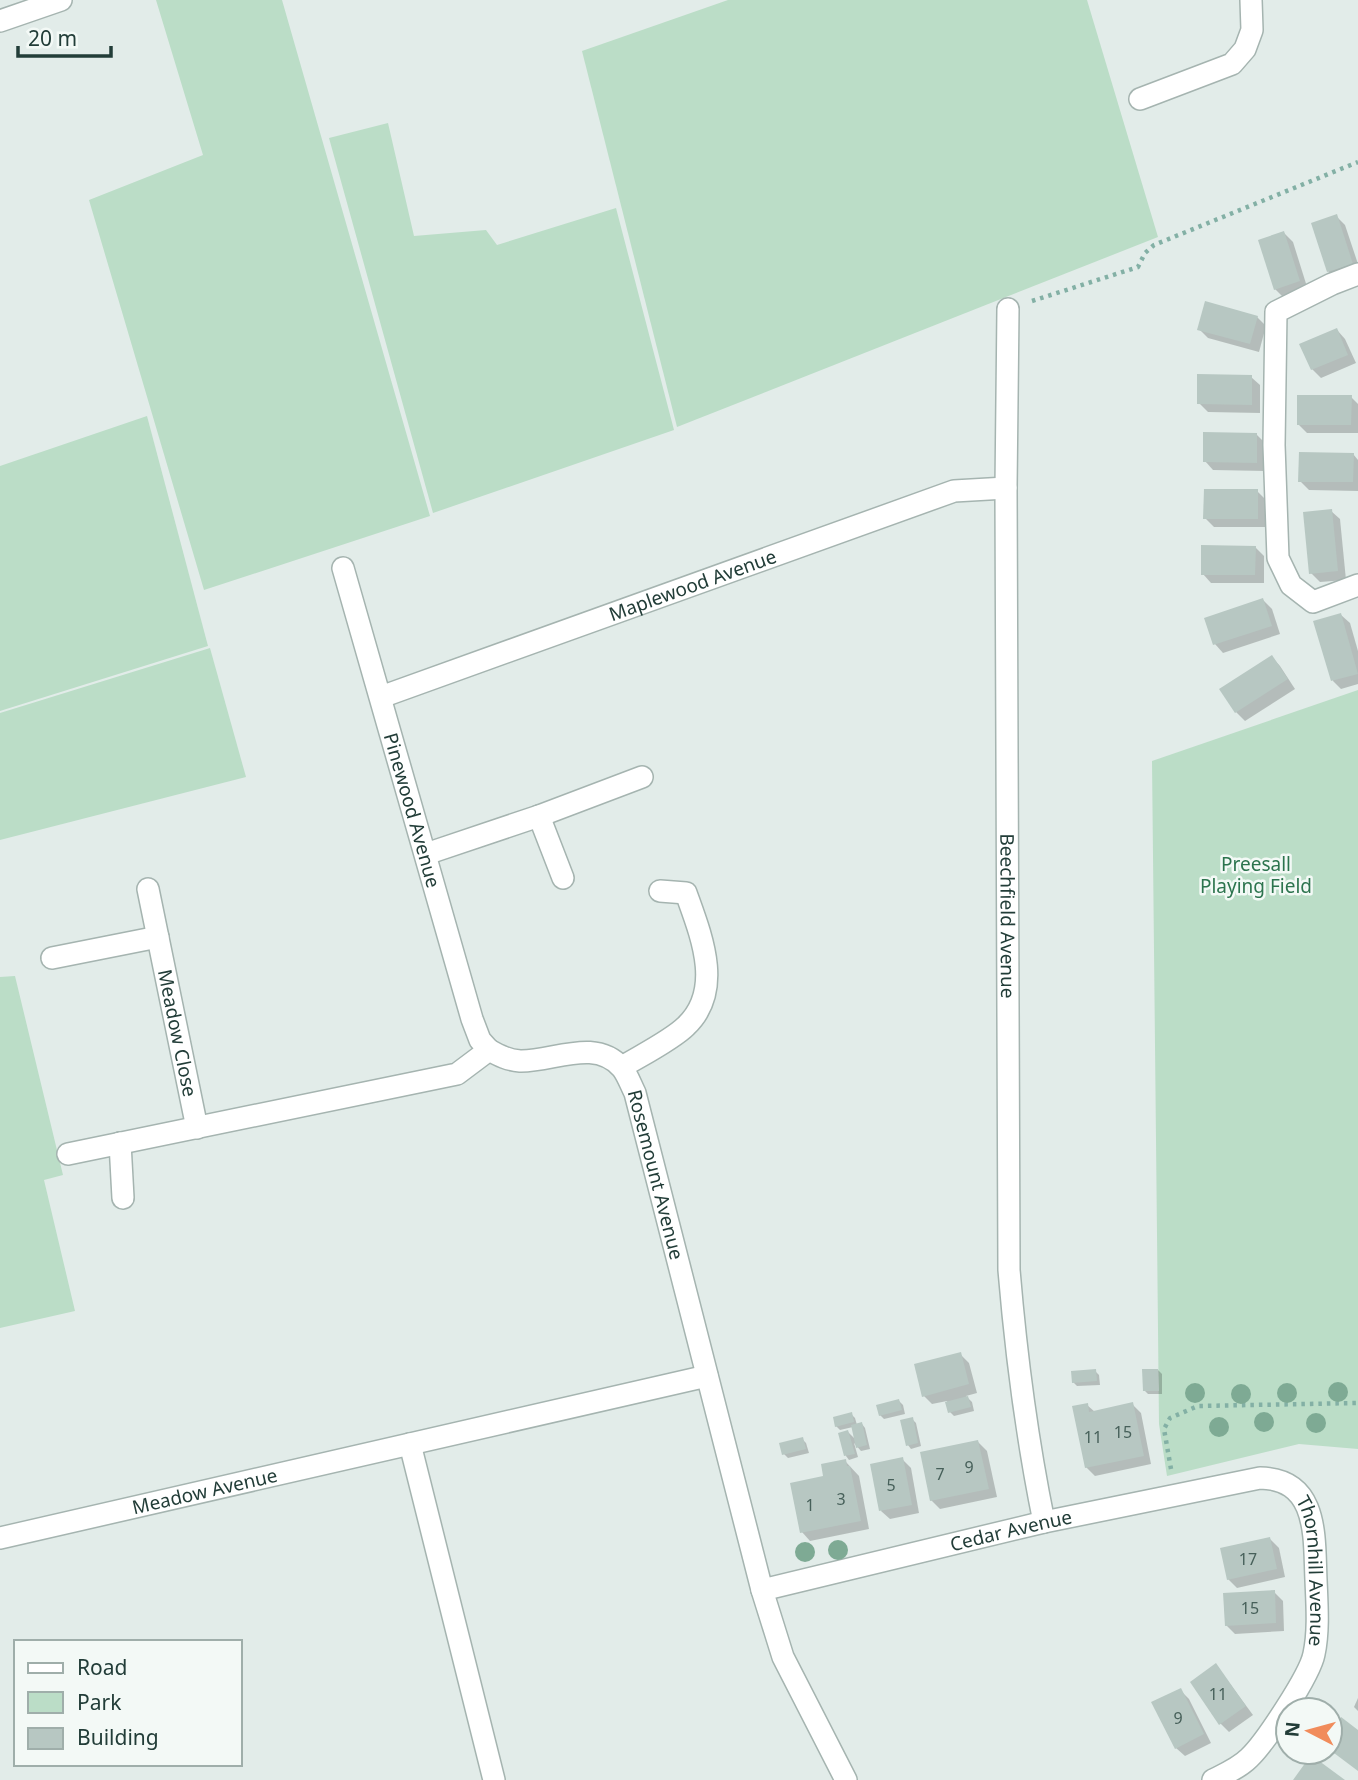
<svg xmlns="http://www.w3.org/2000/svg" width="1358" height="1780" viewBox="0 0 1358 1780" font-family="'Noto Sans',sans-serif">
	<rect width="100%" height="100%" fill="#e2ece9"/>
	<g fill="#bbddc7">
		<path d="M156 0H282L430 516 204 590 89 200 203 155Z"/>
		<path d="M728 0H1087L1158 237 677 427 582 51Z"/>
		<path d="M388 123 414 236 486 230 497 245 616 208 674 430 433 513 329 138Z"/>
		<path d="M147 416 208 646 0 711V466Z"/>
		<path d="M210 648 246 777 0 840V713Z"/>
		<path d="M1358 690V1449L1299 1444 1167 1476 1159 1424 1152 761Z"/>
		<path d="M15 976 63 1175 44 1180 75 1311 0 1328V977Z"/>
	</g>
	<g fill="#0003">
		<path d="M1336 216 1345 225 1358 264 1337 280 1328 271Z"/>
		<path d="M1284 233 1293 242 1308 290 1284 298 1275 289Z"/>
		<path d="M1257 317 1266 326 1259 352 1208 338 1199 329Z"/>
		<path d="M1337 330 1345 339 1356 363 1321 378 1312 369Z"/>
		<path d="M1251 377 1260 385V413L1208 412 1199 403Z"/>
		<path d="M1351 397 1358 404V433H1307L1298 424Z"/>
		<path d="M1257 435 1265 443V471L1213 470 1205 461Z"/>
		<path d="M1353 454 1358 460V491L1309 490 1300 481Z"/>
		<path d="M1257 491 1266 500V527H1214L1205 518Z"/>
		<path d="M1331 511 1340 519 1346 580 1320 582 1311 573Z"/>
		<path d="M1255 547 1264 556V583H1211L1203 574Z"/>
		<path d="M1263 600 1272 609 1280 634 1223 653 1215 644 1206 619Z"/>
		<path d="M1341 615 1350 623 1358 651V684L1341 689 1333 681Z"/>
		<path d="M1272 657 1280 666 1295 689 1245 721 1236 712Z"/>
		<path d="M960 1354 969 1363 977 1393 966 1396 972 1402 974 1411 954 1416 950 1412 947 1401 932 1404 924 1396Z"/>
		<path d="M1158 1370 1162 1374V1394H1148L1144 1390Z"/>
		<path d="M1095 1371 1099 1375 1100 1385 1077 1386 1073 1382Z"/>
		<path d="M899 1401 903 1405 905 1414 884 1419 880 1415Z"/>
		<path d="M1132 1404 1141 1413 1151 1464 1095 1476 1086 1467 1087 1405 1095 1412Z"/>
		<path d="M851 1414 855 1418 857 1425 862 1424 865 1428 870 1449 861 1451 854 1443 858 1457 849 1460 846 1456 848 1432 856 1440 853 1427 840 1430 836 1426Z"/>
		<path d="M912 1419 916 1423 921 1446 911 1449 908 1445Z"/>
		<path d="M802 1439 806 1443 809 1453 788 1458 784 1454Z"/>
		<path d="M978 1442 987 1451 997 1497 940 1509 931 1500Z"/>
		<path d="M902 1459 911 1468 919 1513 890 1519 881 1511Z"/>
		<path d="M845 1461 859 1476 869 1529 810 1541 802 1532 825 1477Z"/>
		<path d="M1270 1539 1279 1548 1285 1577 1237 1588 1228 1579Z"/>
		<path d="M1274 1592 1283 1601 1284 1631 1235 1634 1226 1625Z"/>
		<path d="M1216 1665 1253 1715 1229 1732 1220 1723Z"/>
		<path d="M1180 1690 1189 1699 1211 1743 1185 1756 1176 1748Z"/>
		<path d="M1358 1698V1711L1354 1707Z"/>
	</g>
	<g fill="#b7c7c2">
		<path d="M1337 214 1353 264 1327 272 1311 223Z"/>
		<path d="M1284 231 1300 281 1274 290 1258 240Z"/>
		<path d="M1205 301 1258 316 1250 344 1197 330Z"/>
		<path d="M1337 328 1348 355 1311 370 1299 344Z"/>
		<path d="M1197 374 1252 375V405L1197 404Z"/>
		<path d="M1297 395H1352L1351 425H1297Z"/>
		<path d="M1203 432 1257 433V463L1203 462Z"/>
		<path d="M1299 452 1354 453 1353 482H1298Z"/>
		<path d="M1204 489H1258V519H1203Z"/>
		<path d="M1332 509 1338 571 1309 574 1303 512Z"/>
		<path d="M1201 545 1256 546 1255 575H1201Z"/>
		<path d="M1263 598 1272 626 1213 645 1204 618Z"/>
		<path d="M1341 613 1358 674 1331 681 1313 621Z"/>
		<path d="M1272 655 1288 679 1235 713 1219 689Z"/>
		<path d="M961 1352 969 1384 922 1397 914 1364Z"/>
		<path d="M1096 1369 1097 1381 1072 1383 1071 1371Z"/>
		<path d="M1142 1369H1158L1159 1391H1143Z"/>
		<path d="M968 1396 971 1407 948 1413 945 1402Z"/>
		<path d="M899 1399 902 1410 879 1416 876 1405Z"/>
		<path d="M1133 1402 1144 1456 1085 1468 1072 1406 1088 1403 1089 1412Z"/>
		<path d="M852 1412 854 1422 835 1427 833 1417Z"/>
		<path d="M913 1417 918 1443 906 1446 900 1420Z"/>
		<path d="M862 1422 867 1445 856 1448 851 1425Z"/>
		<path d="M848 1430 855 1454 844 1456 838 1433Z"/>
		<path d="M803 1437 806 1449 782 1455 779 1443Z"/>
		<path d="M978 1440 989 1489 930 1501 920 1452Z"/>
		<path d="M903 1457 912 1505 879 1511 870 1464Z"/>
		<path d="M846 1459 847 1466H850L861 1521 800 1533 790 1483 823 1476 821 1464Z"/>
		<path d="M1270 1537 1277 1569 1227 1580 1220 1548Z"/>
		<path d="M1275 1590 1276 1623 1225 1626 1223 1593Z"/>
		<path d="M1216 1663 1246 1706 1219 1725 1190 1682Z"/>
		<path d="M1181 1688 1204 1734 1175 1749 1151 1702Z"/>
		<path d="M1341 1717 1358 1730V1771L1330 1750V1732Z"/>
		<path d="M1311 1755 1345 1780H1293Z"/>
	</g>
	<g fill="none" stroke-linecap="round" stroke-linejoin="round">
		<g stroke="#a5b4b0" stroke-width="24">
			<g id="minor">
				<path d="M0 21 61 0"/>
				<path d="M1140 99 1232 64 1245 49 1252 30 1251 0"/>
				<path d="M1358 274 1332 284 1276 312 1274 445 1278 558 1291 585 1313 602 1358 585"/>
				<path id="s1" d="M1008 309 1006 488 1009 1270C1016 1354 1027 1439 1044 1522"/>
				<path id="s2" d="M343 568 472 1019 480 1040 489 1050"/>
				<path id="s3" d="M381 697 954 491 1006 488"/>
				<path d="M539 816 563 878"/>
				<path d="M426 854 539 816 642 777"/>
				<path id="s4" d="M148 889 197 1128"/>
				<path d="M52 958 158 937"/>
				<path d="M622 1067C640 1056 672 1040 686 1026 724 990 701 935 686 893L660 891"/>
				<path d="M120 1143 123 1198"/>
				<path id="s5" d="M68 1154 457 1074 489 1050C500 1056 508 1060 520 1061 553 1062 595 1037 622 1068 627 1074 631 1085 635 1093L762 1590 783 1657 846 1780"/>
				<path d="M410 1444 494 1780"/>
				<path id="s6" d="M0 1538 707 1376"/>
				<path id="s7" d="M762 1590 1044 1522 1260 1478C1319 1479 1314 1537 1316 1580 1317 1604 1319 1631 1314 1654 1310 1675 1265 1743 1249 1758 1239 1768 1225 1774 1213 1780"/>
			</g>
		</g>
		<g stroke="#83b0a5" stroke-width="4.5" stroke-dasharray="3.5 5" stroke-linecap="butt">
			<path d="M1032 301 1138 267 1145 253 1154 245 1358 162"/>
			<path d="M1171 1469 1164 1429 1170 1418 1198 1406 1358 1403"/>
		</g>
		<use href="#minor" stroke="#fff" stroke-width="21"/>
	</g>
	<g fill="#7eaa94">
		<circle cx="1338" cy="1392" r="10"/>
		<circle cx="1195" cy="1393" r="10"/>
		<circle cx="1287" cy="1393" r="10"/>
		<circle cx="1241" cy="1394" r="10"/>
		<circle cx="1264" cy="1422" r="10"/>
		<circle cx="1316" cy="1423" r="10"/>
		<circle cx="1219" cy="1427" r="10"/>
		<circle cx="838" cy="1550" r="10"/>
		<circle cx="805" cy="1552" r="10"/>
	</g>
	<g text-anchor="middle" stroke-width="5" stroke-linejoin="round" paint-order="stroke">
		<g font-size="16" fill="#47605a">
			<text x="1123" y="1438">15</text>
			<text x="1093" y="1443">11</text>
			<text x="969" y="1473">9</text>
			<text x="940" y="1480">7</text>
			<text x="891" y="1491">5</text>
			<text x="841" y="1505">3</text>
			<text x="810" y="1511">1</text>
			<text x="1248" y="1565">17</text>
			<text x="1250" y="1614">15</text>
			<text x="1218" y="1700">11</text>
			<text x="1178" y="1724">9</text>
		</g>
		<g font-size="19" fill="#223d38" stroke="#f3f9f6">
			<text dy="7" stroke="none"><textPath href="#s3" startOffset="331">Maplewood Avenue</textPath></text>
			<text dy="7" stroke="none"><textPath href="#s2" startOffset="252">Pinewood Avenue</textPath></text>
			<text dy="7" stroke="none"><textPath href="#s1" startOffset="607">Beechfield Avenue</textPath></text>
			<text dy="7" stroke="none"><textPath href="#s4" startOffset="147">Meadow Close</textPath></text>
			<text dy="7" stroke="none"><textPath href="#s5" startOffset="690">Rosemount Avenue</textPath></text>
			<text dy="7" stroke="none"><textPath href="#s6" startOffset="210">Meadow Avenue</textPath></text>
			<text dy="7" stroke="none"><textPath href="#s7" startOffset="256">Cedar Avenue</textPath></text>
			<text dy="7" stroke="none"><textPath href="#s7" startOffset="634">Thornhill Avenue</textPath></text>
		</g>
		<g font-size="19" fill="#2c744e" stroke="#f3f9f6">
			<text x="1256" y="871">Preesall<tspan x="1256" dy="22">Playing Field</tspan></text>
		</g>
	</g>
	<rect x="14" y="1640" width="228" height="126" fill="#f3f9f6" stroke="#9faeaa" stroke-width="2"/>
	<rect x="28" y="1663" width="35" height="10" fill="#ffffff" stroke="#9faeaa" stroke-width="2"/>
	<text x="77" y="1675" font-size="21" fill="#223d38">Road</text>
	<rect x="28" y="1692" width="35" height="21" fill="#bbddc7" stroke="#9faeaa" stroke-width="2"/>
	<text x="77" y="1710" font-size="21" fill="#223d38">Park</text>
	<rect x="28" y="1728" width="35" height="21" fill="#b7c7c2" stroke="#9faeaa" stroke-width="2"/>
	<text x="77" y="1745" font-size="21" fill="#223d38">Building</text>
	<g transform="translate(1309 1731) rotate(276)"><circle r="33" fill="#f3f9f6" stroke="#9faeaa" stroke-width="2"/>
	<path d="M0-5L12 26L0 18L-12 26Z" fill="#f18c5b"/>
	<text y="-10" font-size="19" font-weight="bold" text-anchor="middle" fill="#223d38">N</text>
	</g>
	<path d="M18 46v10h93v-10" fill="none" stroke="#223d38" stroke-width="3.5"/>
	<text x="28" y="46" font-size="21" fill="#223d38" stroke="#f3f9f6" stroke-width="5" paint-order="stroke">20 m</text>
</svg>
